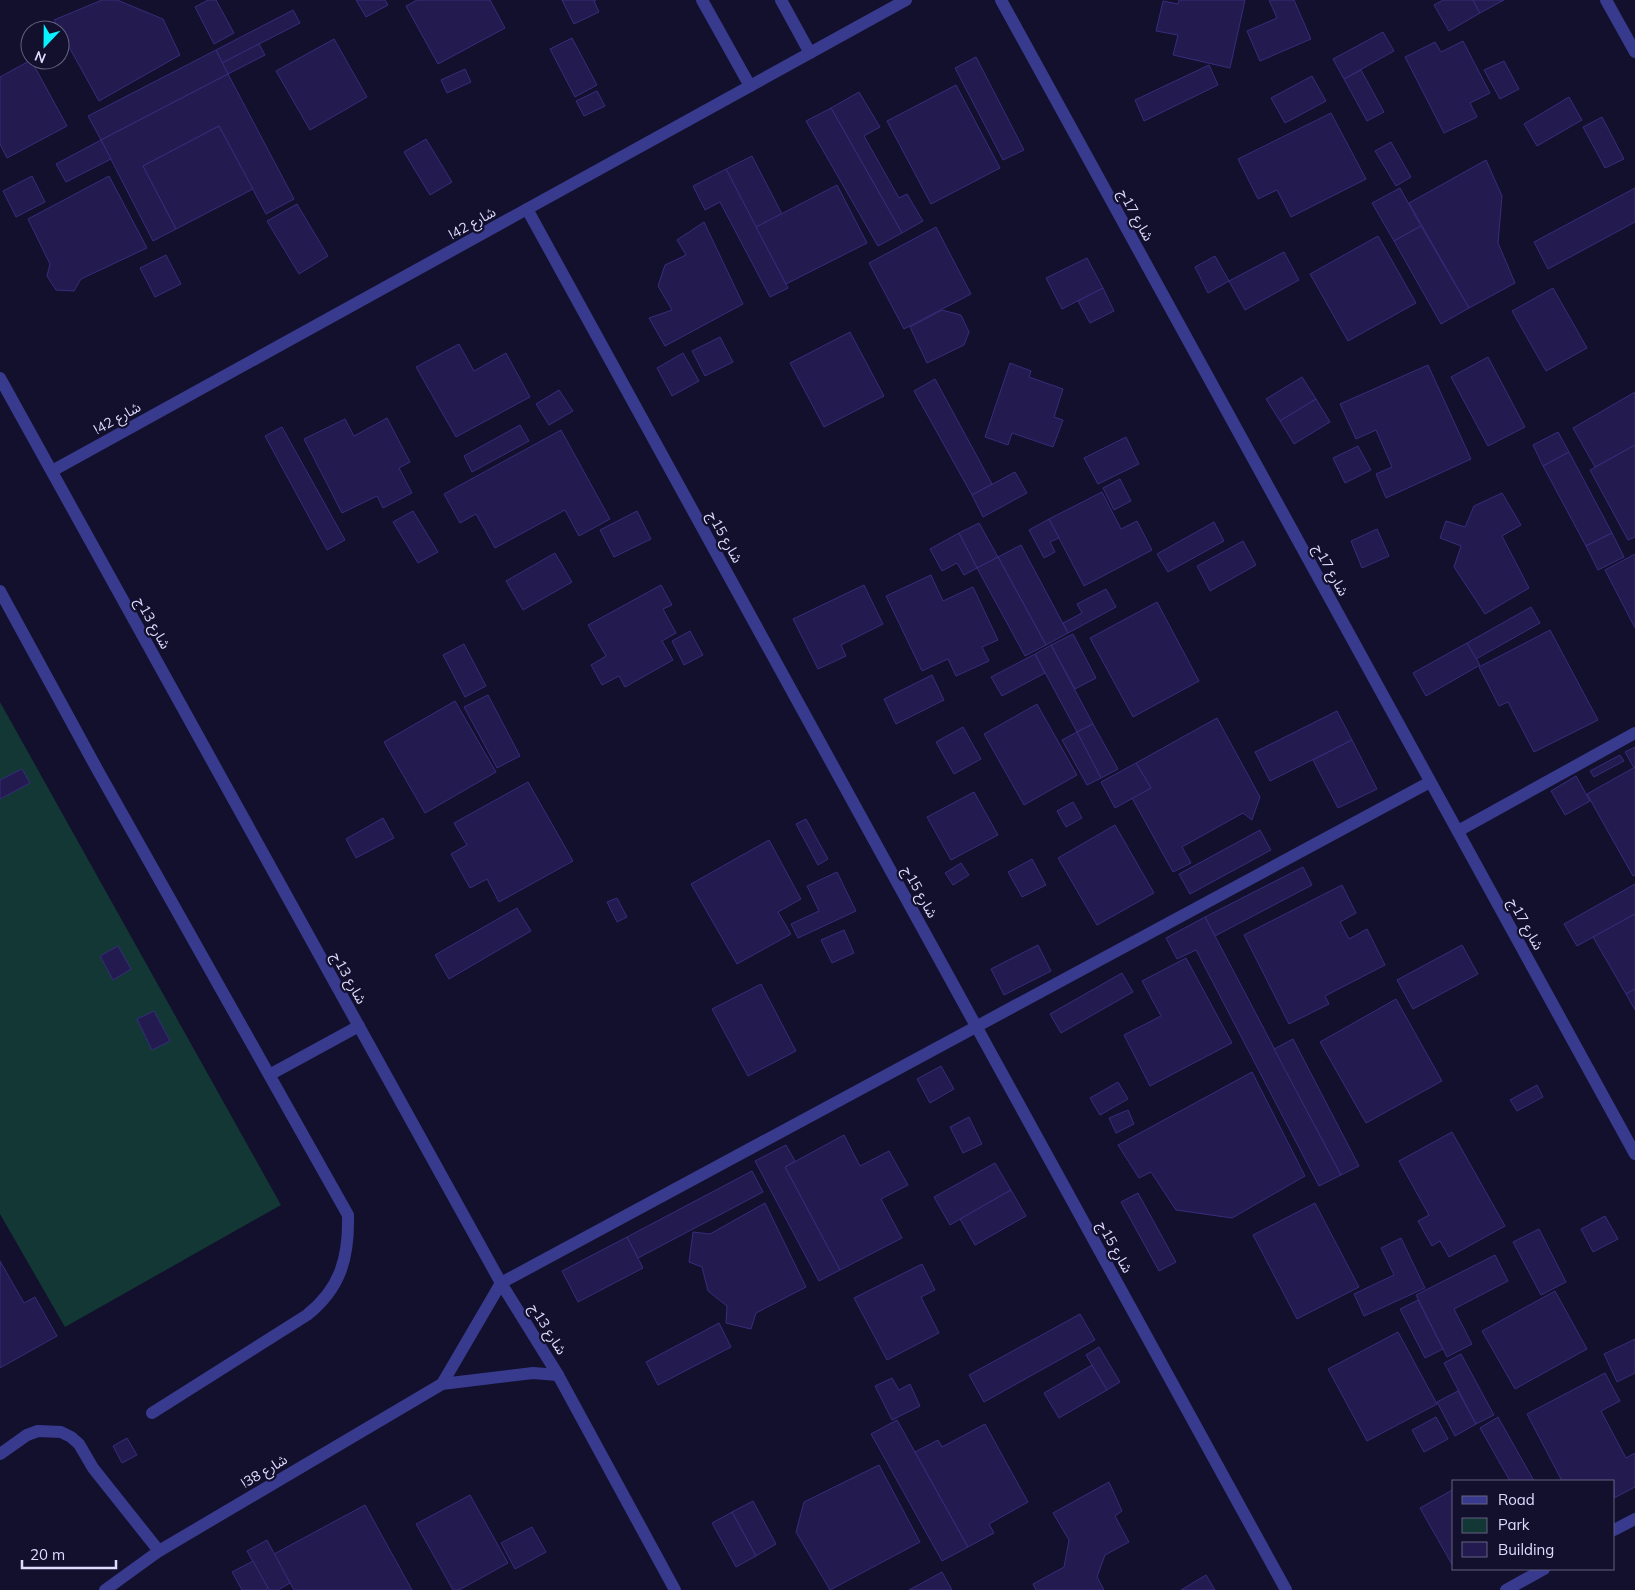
<svg xmlns="http://www.w3.org/2000/svg" width="1635" height="1590" viewBox="0 0 1635 1590" font-family="Mulish,'Noto Sans Arabic',sans-serif">
	<rect width="100%" height="100%" fill="#13102d"/>
	<path fill="#123734" d="M0 702 281 1205 65 1327 0 1214Z"/>
	<g fill="#231b4f" stroke="#372c7c">
		<path d="M102 0H117L163 19 180 55 99 101 54 20Z"/>
		<path d="M208 0H216L234 33 214 44 195 7Z"/>
		<path d="M356 0H385L388 5 366 17Z"/>
		<path d="M417 0H490L505 28 438 64 406 6Z"/>
		<path d="M562 0H596L594 1 599 12 574 24Z"/>
		<path d="M1179 0H1245L1230 68 1173 55 1178 35 1156 31 1163 1 1178 4Z"/>
		<path d="M1269 0H1294L1311 39 1260 61 1247 31 1277 18Z"/>
		<path d="M1443 0H1473L1480 13 1449 31 1434 5Z"/>
		<path d="M1473 0H1504L1480 13Z"/>
		<path d="M293 10 300 23 222 63 216 50Z"/>
		<path d="M1383 32 1394 51 1344 79 1333 59Z"/>
		<path d="M572 38 597 85 575 97 550 49Z"/>
		<path d="M334 39 367 97 310 130 276 71Z"/>
		<path d="M1463 41 1490 93 1470 103 1477 117 1444 133 1405 57 1435 42 1441 52Z"/>
		<path d="M259 44 265 55 228 74 222 63Z"/>
		<path d="M216 50 228 74 101 140 88 116Z"/>
		<path d="M976 57 1024 150 1003 160 955 68Z"/>
		<path d="M31 60 67 126 7 158 0 144V77Z"/>
		<path d="M1504 61 1519 89 1500 99 1484 70Z"/>
		<path d="M1209 65 1218 85 1144 121 1135 100Z"/>
		<path d="M465 69 471 82 447 93 441 80Z"/>
		<path d="M1361 70 1384 112 1367 121 1344 79Z"/>
		<path d="M228 74 294 199 266 214 219 126 143 166 176 229 153 241 101 140Z"/>
		<path d="M1312 76 1326 101 1285 123 1271 98Z"/>
		<path d="M956 85 1000 168 931 204 887 121Z"/>
		<path d="M597 91 605 106 584 116 576 101Z"/>
		<path d="M859 92 880 127 864 136 899 198 907 194 923 221 902 233 831 108Z"/>
		<path d="M1569 97 1582 120 1537 146 1524 124Z"/>
		<path d="M831 108 902 233 878 246 806 121Z"/>
		<path d="M1331 113 1366 179 1291 217 1277 190 1258 199 1238 159Z"/>
		<path d="M1602 117 1624 159 1605 168 1583 127Z"/>
		<path d="M219 126 253 189 176 229 143 166Z"/>
		<path d="M426 139 452 182 430 195 404 152Z"/>
		<path d="M101 140 111 159 66 182 56 164Z"/>
		<path d="M1391 142 1411 177 1396 186 1375 151Z"/>
		<path d="M752 156 782 214 756 227 726 169Z"/>
		<path d="M1486 160 1502 196 1498 243 1515 283 1469 308 1409 203Z"/>
		<path d="M726 169 788 288 770 297 720 202 705 210 693 186Z"/>
		<path d="M32 176 45 202 16 217 3 191Z"/>
		<path d="M109 176 147 248 81 279 74 291 56 290 47 276 50 264 28 219Z"/>
		<path d="M837 185 867 243 786 284 756 227Z"/>
		<path d="M1400 188 1421 226 1394 241 1372 203Z"/>
		<path d="M1635 188V222L1548 269 1534 242Z"/>
		<path d="M297 204 328 256 299 274 267 221Z"/>
		<path d="M704 222 743 304 665 346 649 318 672 310 658 286 665 265 686 255 677 240Z"/>
		<path d="M1421 226 1469 308 1441 324 1394 241Z"/>
		<path d="M936 227 971 294 904 329 869 263Z"/>
		<path d="M1378 236 1416 303 1348 341 1310 274Z"/>
		<path d="M1284 252 1299 280 1245 310 1229 281Z"/>
		<path d="M166 255 181 284 155 297 140 268Z"/>
		<path d="M1215 256 1229 281 1208 293 1195 267Z"/>
		<path d="M1087 258 1103 288 1062 309 1046 278Z"/>
		<path d="M1103 288 1114 311 1090 323 1078 301Z"/>
		<path d="M1553 288 1587 348 1546 371 1512 311Z"/>
		<path d="M942 310 961 315 969 332 964 345 927 363 910 327Z"/>
		<path d="M850 332 884 396 824 427 790 363Z"/>
		<path d="M720 337 733 362 705 376 692 351Z"/>
		<path d="M459 344 474 371 506 353 530 397 456 437 416 367Z"/>
		<path d="M683 353 699 381 672 396 657 368Z"/>
		<path d="M1488 357 1525 427 1488 446 1451 377Z"/>
		<path d="M1010 363 1031 371 1029 377 1063 389 1054 417 1063 420 1053 447 1012 433 1008 445 985 437Z"/>
		<path d="M1428 365 1471 459 1386 498 1376 474 1392 467 1376 430 1356 439 1340 404Z"/>
		<path d="M1302 377 1316 399 1280 421 1266 399Z"/>
		<path d="M935 379 992 484 972 495 914 391Z"/>
		<path d="M559 390 573 411 549 425 536 404Z"/>
		<path d="M1635 392V445L1595 467 1573 428Z"/>
		<path d="M1316 399 1330 422 1294 444 1280 421Z"/>
		<path d="M387 418 410 462 399 468 412 493 383 508 377 496 342 513 304 439 345 419 354 436Z"/>
		<path d="M520 425 529 441 472 472 464 456Z"/>
		<path d="M282 427 345 540 327 550 265 436Z"/>
		<path d="M561 430 610 519 579 536 565 510 495 548 476 514 460 523 444 494Z"/>
		<path d="M1558 432 1569 452 1543 466 1533 445Z"/>
		<path d="M1126 437 1139 464 1098 484 1084 458Z"/>
		<path d="M1635 445V537L1628 540 1590 470Z"/>
		<path d="M1358 446 1371 470 1345 483 1333 458Z"/>
		<path d="M1569 452 1612 533 1586 546 1543 466Z"/>
		<path d="M1015 472 1027 493 983 517 972 495Z"/>
		<path d="M1120 479 1131 501 1114 510 1103 488Z"/>
		<path d="M1102 492 1121 529 1137 521 1152 550 1084 586 1049 519Z"/>
		<path d="M1502 493 1521 525 1502 536 1529 588 1485 614 1454 567 1461 546 1440 538 1446 521 1465 527 1474 506Z"/>
		<path d="M413 511 438 552 418 563 393 522Z"/>
		<path d="M637 511 651 539 614 557 600 530Z"/>
		<path d="M1049 519 1059 538 1050 542 1055 552 1044 558 1029 530Z"/>
		<path d="M1214 522 1224 541 1168 572 1157 554Z"/>
		<path d="M979 523 998 557 977 568 959 533Z"/>
		<path d="M1377 529 1389 556 1362 568 1351 541Z"/>
		<path d="M959 533 977 568 964 575 957 563 942 571 930 549Z"/>
		<path d="M1612 533 1624 557 1598 570 1586 546Z"/>
		<path d="M1243 541 1256 565 1210 591 1197 566Z"/>
		<path d="M1021 545 1068 633 1046 645 998 557Z"/>
		<path d="M555 553 572 582 523 610 506 581Z"/>
		<path d="M1635 554V628L1605 570Z"/>
		<path d="M998 557 1046 645 1025 656 977 568Z"/>
		<path d="M931 575 943 601 973 587 998 640 982 647 989 661 956 676 948 659 922 671 886 596Z"/>
		<path d="M661 585 672 605 663 609 676 633 662 641 673 660 625 687 619 676 602 685 591 665 606 656 588 625Z"/>
		<path d="M864 585 883 624 841 645 846 656 818 669 793 619Z"/>
		<path d="M1106 589 1116 607 1068 633 1063 623 1082 613 1077 604Z"/>
		<path d="M1157 602 1199 681 1133 717 1090 638Z"/>
		<path d="M1531 607 1540 623 1476 659 1467 643Z"/>
		<path d="M1550 630 1598 720 1534 752 1508 702 1499 706 1479 667Z"/>
		<path d="M690 631 703 655 684 665 672 641Z"/>
		<path d="M1073 634 1096 678 1075 689 1051 645Z"/>
		<path d="M1467 643 1480 665 1426 696 1413 673Z"/>
		<path d="M464 644 486 686 465 697 443 655Z"/>
		<path d="M1051 645 1093 724 1077 732 1035 654Z"/>
		<path d="M1035 654 1045 673 1002 696 991 677Z"/>
		<path d="M932 675 944 700 896 724 884 699Z"/>
		<path d="M488 695 520 756 497 768 464 707Z"/>
		<path d="M455 701 496 772 425 813 384 742Z"/>
		<path d="M1037 704 1077 775 1024 805 984 734Z"/>
		<path d="M1337 711 1352 740 1270 781 1255 752Z"/>
		<path d="M1217 718 1260 797 1252 820 1243 813 1182 847 1191 863 1173 872 1132 798 1151 788 1136 763Z"/>
		<path d="M1093 724 1118 769 1101 778 1077 732Z"/>
		<path d="M963 727 981 759 954 774 936 742Z"/>
		<path d="M1077 732 1101 778 1087 785 1062 740Z"/>
		<path d="M1352 740 1377 789 1338 808 1313 760Z"/>
		<path d="M1635 747V767L1634 768 1625 752Z"/>
		<path d="M1620 755 1624 761 1594 777 1590 771Z"/>
		<path d="M1136 763 1151 788 1115 808 1101 782Z"/>
		<path d="M1635 767V875L1633 876 1587 794Z"/>
		<path d="M22 769 30 783 0 799V780Z"/>
		<path d="M1576 776 1590 801 1565 815 1551 791Z"/>
		<path d="M528 782 573 861 499 902 487 879 470 888 451 854 467 845 454 823Z"/>
		<path d="M974 792 998 835 951 860 927 817Z"/>
		<path d="M1073 802 1082 818 1066 827 1057 811Z"/>
		<path d="M383 818 394 838 356 858 346 839Z"/>
		<path d="M806 819 828 859 818 865 796 824Z"/>
		<path d="M1115 825 1154 893 1097 925 1058 858Z"/>
		<path d="M1260 830 1271 850 1190 894 1179 874Z"/>
		<path d="M769 840 801 899 778 912 791 934 737 964 691 884Z"/>
		<path d="M1032 859 1046 885 1022 897 1008 872Z"/>
		<path d="M961 863 969 875 953 885 945 873Z"/>
		<path d="M1303 867 1312 885 1215 936 1205 917Z"/>
		<path d="M837 872 856 911 798 938 791 924 819 911 807 886Z"/>
		<path d="M1635 884V914L1577 946 1564 924Z"/>
		<path d="M1342 885 1356 913 1340 922 1349 939 1367 929 1385 965 1325 996 1329 1004 1289 1024 1244 935Z"/>
		<path d="M617 898 627 917 617 922 607 902Z"/>
		<path d="M517 908 531 931 449 979 435 955Z"/>
		<path d="M1635 914V989L1626 994 1593 937Z"/>
		<path d="M1205 917 1341 1175 1319 1186 1196 950 1177 959 1166 938Z"/>
		<path d="M844 930 854 953 832 963 821 940Z"/>
		<path d="M1038 945 1051 971 1004 995 991 969Z"/>
		<path d="M1462 945 1478 974 1413 1009 1397 980Z"/>
		<path d="M118 946 131 969 113 980 100 956Z"/>
		<path d="M1186 958 1232 1043 1150 1086 1124 1035 1161 1016 1142 981Z"/>
		<path d="M1122 973 1133 992 1061 1033 1050 1014Z"/>
		<path d="M761 984 796 1051 748 1076 712 1009Z"/>
		<path d="M1635 989V1010L1626 994Z"/>
		<path d="M1396 999 1442 1081 1366 1123 1320 1042Z"/>
		<path d="M154 1011 170 1041 152 1050 137 1019Z"/>
		<path d="M1293 1039 1359 1166 1341 1175 1274 1049Z"/>
		<path d="M941 1066 954 1089 930 1103 917 1079Z"/>
		<path d="M1252 1072 1305 1176 1232 1218 1176 1210 1151 1172 1139 1178 1118 1145Z"/>
		<path d="M1118 1082 1128 1099 1100 1115 1090 1098Z"/>
		<path d="M1537 1085 1543 1097 1517 1111 1510 1100Z"/>
		<path d="M1128 1110 1134 1124 1116 1133 1109 1118Z"/>
		<path d="M969 1117 982 1144 963 1153 950 1127Z"/>
		<path d="M1452 1132 1505 1226 1449 1257 1440 1241 1432 1246 1418 1221 1429 1215 1399 1161Z"/>
		<path d="M844 1135 860 1166 889 1151 908 1185 881 1199 902 1238 840 1270 785 1167Z"/>
		<path d="M786 1145 795 1161 785 1167 840 1270 819 1281 755 1161Z"/>
		<path d="M995 1163 1011 1190 950 1225 934 1197Z"/>
		<path d="M752 1171 763 1192 638 1258 627 1237Z"/>
		<path d="M1011 1190 1026 1216 975 1245 960 1219Z"/>
		<path d="M1138 1193 1176 1262 1159 1271 1121 1202Z"/>
		<path d="M765 1203 806 1287 756 1313 751 1329 726 1323 727 1306 708 1291 702 1267 689 1262 693 1232 710 1234Z"/>
		<path d="M1315 1203 1359 1287 1297 1319 1253 1235Z"/>
		<path d="M1605 1216 1618 1239 1593 1252 1581 1229Z"/>
		<path d="M1539 1229 1566 1282 1541 1295 1513 1242Z"/>
		<path d="M627 1237 643 1268 578 1302 562 1271Z"/>
		<path d="M1401 1238 1425 1288 1364 1316 1354 1294 1394 1275 1381 1248Z"/>
		<path d="M1495 1255 1508 1281 1454 1309 1472 1344 1447 1357 1416 1295Z"/>
		<path d="M0 1261 24 1303 35 1297 57 1336 0 1368Z"/>
		<path d="M922 1264 935 1290 921 1297 939 1333 887 1360 854 1298Z"/>
		<path d="M1555 1291 1587 1349 1515 1389 1482 1331Z"/>
		<path d="M1418 1300 1443 1349 1425 1358 1400 1309Z"/>
		<path d="M1080 1314 1095 1340 984 1402 969 1375Z"/>
		<path d="M719 1323 731 1347 658 1385 646 1362Z"/>
		<path d="M1398 1332 1437 1404 1367 1441 1328 1369Z"/>
		<path d="M1635 1339V1373L1617 1382 1604 1354Z"/>
		<path d="M1099 1347 1120 1382 1107 1390 1086 1355Z"/>
		<path d="M1461 1354 1494 1415 1476 1424 1444 1363Z"/>
		<path d="M1092 1365 1107 1390 1059 1418 1044 1393Z"/>
		<path d="M1605 1373 1620 1401 1601 1411 1626 1458 1635 1453V1487L1614 1498V1481H1562L1527 1414Z"/>
		<path d="M892 1378 899 1390 910 1384 920 1406 892 1420 875 1386Z"/>
		<path d="M1458 1391 1476 1424 1455 1436 1437 1402Z"/>
		<path d="M1436 1417 1448 1439 1424 1452 1412 1430Z"/>
		<path d="M1498 1417 1534 1481H1510L1480 1428Z"/>
		<path d="M897 1420 968 1547 942 1561 871 1434Z"/>
		<path d="M985 1424 1028 1502 989 1524 994 1533 968 1547 915 1452 938 1440 942 1447Z"/>
		<path d="M127 1438 137 1455 122 1463 113 1446Z"/>
		<path d="M879 1465 920 1542 830 1590 796 1532 804 1502Z"/>
		<path d="M1109 1482 1122 1511 1115 1516 1129 1542 1105 1555 1097 1577 1104 1590H1036L1033 1584 1064 1567 1069 1540 1053 1513Z"/>
		<path d="M1454 1489V1568L1420 1508Z"/>
		<path d="M470 1495 508 1563 459 1590H453L416 1524Z"/>
		<path d="M753 1501 776 1544 756 1556 732 1512Z"/>
		<path d="M365 1505 412 1590H294L274 1554Z"/>
		<path d="M732 1512 756 1556 736 1567 712 1523Z"/>
		<path d="M532 1527 546 1552 515 1569 501 1543Z"/>
		<path d="M267 1540 290 1583 278 1590H269L247 1551Z"/>
		<path d="M253 1561 268 1588 266 1590H242L232 1572Z"/>
		<path d="M942 1572 952 1590H909Z"/>
		<path d="M1206 1575 1215 1590H1181Z"/>
	</g>
	<g fill="none" stroke-linecap="round" stroke-linejoin="round">
		<g stroke="#383a8e" stroke-width="12">
			<path d="M702 0 750 86"/>
			<path d="M781 0 810 53"/>
			<path d="M0 591 97 769 348 1215C349 1257 341 1288 307 1315L152 1413"/>
			<path d="M1458 831 1635 733"/>
			<path d="M271 1074 359 1026"/>
			<path d="M501 1283 1430 782"/>
			<path d="M0 1454 27 1435 38 1431 61 1432 71 1437 79 1444 93 1468 159 1551"/>
			<path d="M1614 1530 1635 1519"/>
			<path d="M1506 1590 1544 1569"/>
		</g>
		<g stroke="#383a8e" stroke-width="12">
			<path d="M1001 0 1635 1154"/>
			<path d="M1606 0 1635 52"/>
			<path d="M527 209 1286 1590"/>
			<path d="M0 378 501 1283 558 1375 675 1590"/>
			<path d="M52 471 906 0"/>
			<path d="M442 1384 501 1283"/>
			<path d="M105 1590 159 1551 442 1384 533 1373 558 1375"/>
		</g>
	</g>
	<g text-anchor="middle" stroke-width="4.5" stroke-linejoin="round" paint-order="stroke">
		<g font-size="14" fill="#dedbff" stroke="#13102d">
			<text transform="translate(1136 215) rotate(61)" y="5">شارع 17ج</text>
			<text transform="translate(472 223) rotate(-29)" y="5">شارع 42ا</text>
			<text transform="translate(117 418) rotate(-29)" y="5">شارع 42ا</text>
			<text transform="translate(725 537) rotate(61)" y="5">شارع 15ج</text>
			<text transform="translate(1331 570) rotate(61)" y="5">شارع 17ج</text>
			<text transform="translate(153 623) rotate(61)" y="5">شارع 13ج</text>
			<text transform="translate(920 892) rotate(61)" y="5">شارع 15ج</text>
			<text transform="translate(1526 924) rotate(61)" y="5">شارع 17ج</text>
			<text transform="translate(349 978) rotate(61)" y="5">شارع 13ج</text>
			<text transform="translate(1115 1247) rotate(61)" y="5">شارع 15ج</text>
			<text transform="translate(548 1329) rotate(58)" y="5">شارع 13ج</text>
			<text transform="translate(264 1471) rotate(-31)" y="5">شارع 38ا</text>
		</g>
	</g>
	<rect x="1452" y="1480" width="162" height="90" fill="#13102d" stroke="#646181"/>
	<rect x="1462" y="1496" width="25" height="8" fill="#383a8e" stroke="#646181"/>
	<text x="1498" y="1505" font-size="15" fill="#dedbff">Road</text>
	<rect x="1462" y="1518" width="25" height="15" fill="#123734" stroke="#646181"/>
	<text x="1498" y="1530" font-size="15" fill="#dedbff">Park</text>
	<rect x="1462" y="1542" width="25" height="15" fill="#231b4f" stroke="#646181"/>
	<text x="1498" y="1555" font-size="15" fill="#dedbff">Building</text>
	<g transform="translate(45 45) rotate(202)"><circle r="24" fill="#13102d" stroke="#646181"/>
	<path d="M0-4L9 19L0 12L-9 19Z" fill="#07f3ff"/>
	<text y="-8" font-size="14" font-weight="bold" text-anchor="middle" fill="#dedbff">N</text>
	</g>
	<path d="M22 1560v8h94v-8" fill="none" stroke="#dedbff" stroke-width="2.5"/>
	<text x="30" y="1560" font-size="15" fill="#dedbff" stroke="#13102d" stroke-width="4" paint-order="stroke">20 m</text>
</svg>
